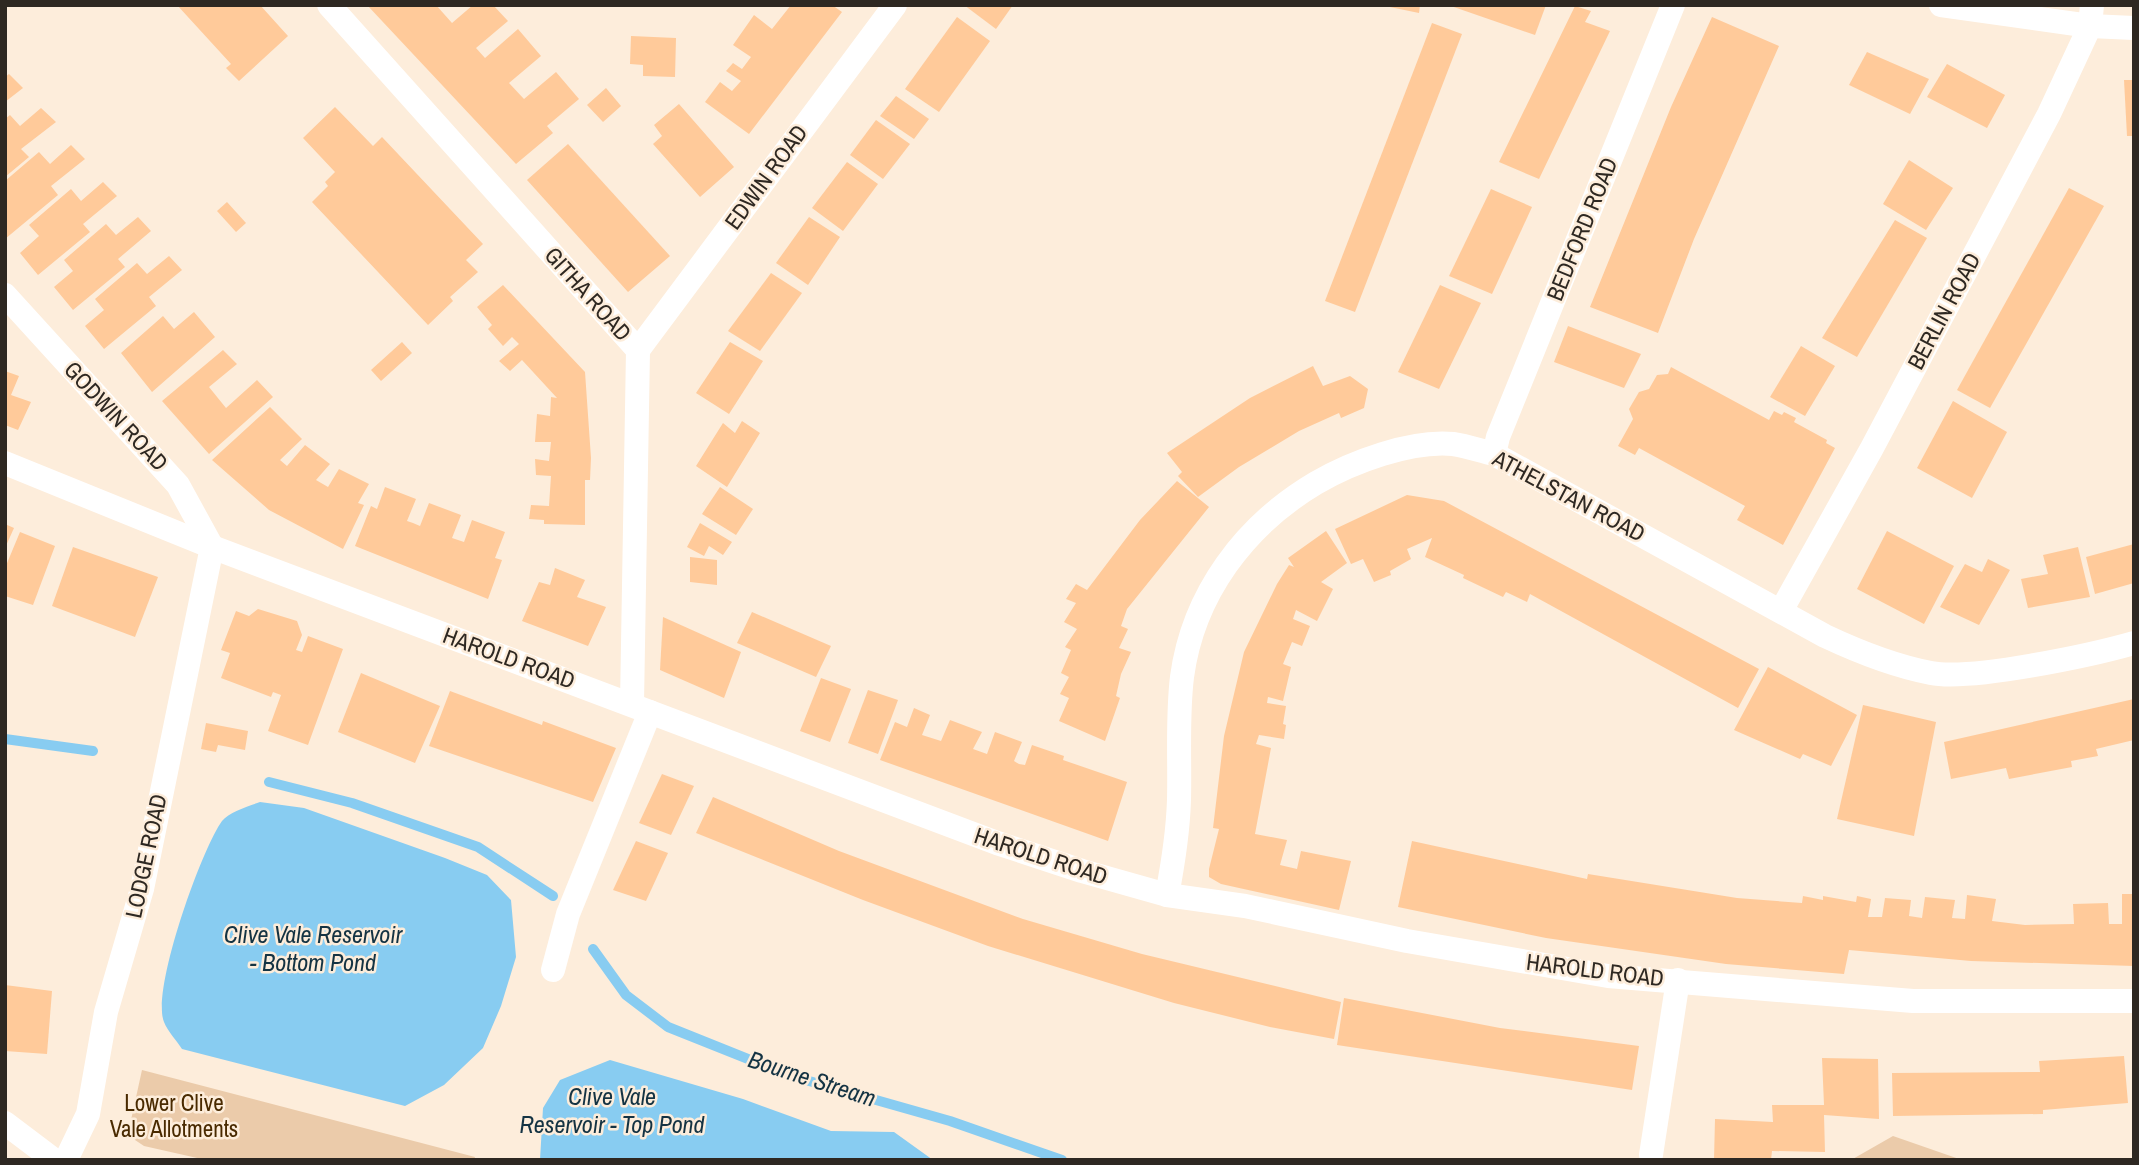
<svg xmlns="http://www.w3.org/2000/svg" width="2139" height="1165" viewBox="0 0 2139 1165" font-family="'Archivo Narrow',sans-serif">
	<rect width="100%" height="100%" fill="#fdeddb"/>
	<g fill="#ebcbaa">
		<path d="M142 1070 475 1157 474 1160H206L144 1146 135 1140 131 1120Z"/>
		<path d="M1893 1136 1962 1160H1851Z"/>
	</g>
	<g fill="#88ccf1">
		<path d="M260 802 304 808 445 858 487 875 511 900 516 957 501 1006 483 1048 444 1085 405 1106 182 1049C177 1041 168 1032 164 1022 151 991 201 850 222 821 229 812 249 806 260 802Z"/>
		<path d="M610 1060 743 1099 831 1131 894 1132 933 1160H540L543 1108 560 1080Z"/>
	</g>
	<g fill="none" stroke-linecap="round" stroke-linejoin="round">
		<g stroke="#88ccf1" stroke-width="10">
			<path d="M5 739 93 751"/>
			<path d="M269 782 352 803 478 847 553 896"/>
			<path d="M593 949 626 995 668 1027 788 1075 950 1121 1062 1160"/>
		</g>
	</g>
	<g fill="#ffca9a">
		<path d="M177 5H260L288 36 239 81 226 68 231 64Z"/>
		<path d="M367 5H436L452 23 473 5H493L508 21 476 48 485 58 518 29 541 56 509 83 524 99 556 72 579 99 547 126 553 133 516 164Z"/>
		<path d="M791 5H832L842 12 749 134 705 102 720 82 732 91 741 81 726 71 733 63 742 69 751 57 733 45 754 15 772 29Z"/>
		<path d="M964 5H1013L996 29Z"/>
		<path d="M1380 5H1420L1419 13Z"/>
		<path d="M1448 5H1546L1535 35Z"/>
		<path d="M1575 6 1591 11 1585 22 1610 31 1539 179 1499 162Z"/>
		<path d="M957 17 990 41 939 112 905 89Z"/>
		<path d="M1712 17 1779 46 1694 239 1658 333 1590 307 1671 107Z"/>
		<path d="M1432 23 1462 34 1355 312 1325 301Z"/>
		<path d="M631 36 676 38 675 77 643 76V65L630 64Z"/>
		<path d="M1867 52 1929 79 1910 114 1849 85Z"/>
		<path d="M1947 64 2005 95 1987 128 1927 97Z"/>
		<path d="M9 74 23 88 5 102V77Z"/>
		<path d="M2124 80H2134V136H2127Z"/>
		<path d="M606 88 621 106 603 122 587 105Z"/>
		<path d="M896 96 929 119 914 139 880 116Z"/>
		<path d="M679 104 734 167 700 197 653 144 662 136 654 125Z"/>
		<path d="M335 107 373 146 382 137 483 244 466 260 478 272 450 297 453 301 428 325 312 202 328 186 325 182 335 172 303 138Z"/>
		<path d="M41 108 56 122 21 149 29 157 5 177V119L10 115 20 126Z"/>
		<path d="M876 120 910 144 883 179 850 155Z"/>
		<path d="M568 144 670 256 628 292 527 180Z"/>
		<path d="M71 145 85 159 51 186 58 195 5 239V181L39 152 50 164Z"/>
		<path d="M1909 160 1953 188 1926 230 1883 204Z"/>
		<path d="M847 162 878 184 843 231 812 208Z"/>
		<path d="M103 182 117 196 83 224 90 232 38 275 20 253 39 236 29 225 71 189 81 201Z"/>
		<path d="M2069 188 2104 206 1990 408 1957 390Z"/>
		<path d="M1491 189 1532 207 1492 294 1449 276Z"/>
		<path d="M227 202 246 223 236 232 217 211Z"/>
		<path d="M138 217 151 231 118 259 125 267 73 310 54 287 73 271 64 260 106 224 116 235Z"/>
		<path d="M809 217 840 237 808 285 776 263Z"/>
		<path d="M1895 220 1927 238 1857 357 1822 338Z"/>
		<path d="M169 256 182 270 149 297 156 306 104 349 85 326 104 310 95 299 137 263 147 274Z"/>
		<path d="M771 273 802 293 760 351 728 331Z"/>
		<path d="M503 285 585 372 591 458 590 480H585V525L544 524V520L529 519 531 505 549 506 551 476 536 475 535 459 549 461 551 442H535L537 414 550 416 551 397 557 398 522 360 510 371 499 361 519 344 512 337 503 346 488 329 492 325 477 307Z"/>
		<path d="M1440 285 1481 303 1439 389 1398 372Z"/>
		<path d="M194 312 215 337 152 392 121 353 163 316 174 329Z"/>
		<path d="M1568 326 1641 354 1624 388 1554 362Z"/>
		<path d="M402 342 412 353 381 381 371 370Z"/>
		<path d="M730 342 763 361 729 414 696 393Z"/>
		<path d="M1801 346 1835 366 1805 416 1770 397Z"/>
		<path d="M223 350 237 364 209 387 226 408 257 380 273 397 209 454 162 401Z"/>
		<path d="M1313 366 1323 386 1350 376 1368 389 1364 408 1341 418 1339 413 1299 431 1239 467 1198 497 1178 476 1182 472 1167 453 1250 398Z"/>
		<path d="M1671 367 1769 420 1774 411 1782 415 1784 412 1796 418 1794 422 1827 440 1826 443 1835 448 1783 545 1737 520 1745 506 1639 448 1635 455 1618 446 1633 419 1629 409 1639 392 1649 389 1657 375 1668 374Z"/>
		<path d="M5 371 19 376 11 395 31 402 18 430 5 425Z"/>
		<path d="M1953 401 2007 432 1972 498 1917 468Z"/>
		<path d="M270 407 302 439 280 460 287 466 305 445 330 464 316 480 328 487 339 469 369 484 358 503 364 505 343 549 269 510 212 460Z"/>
		<path d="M742 421 760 433 727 487 696 466 723 423 735 433Z"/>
		<path d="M1177 481 1209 507 1127 609 1121 626 1128 629 1119 648 1131 652 1121 674 1116 696 1120 698 1105 741 1059 721 1069 698 1060 694 1069 677 1061 673 1071 650 1065 647 1077 629 1064 622 1076 603 1066 599 1076 584 1087 590 1140 520Z"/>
		<path d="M385 487 416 499 407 521 413 523 420 526 429 503 461 515 452 538 464 542 472 520 505 532 495 558 502 560 488 599 355 546 371 506 377 509Z"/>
		<path d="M720 487 753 509 736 535 702 514Z"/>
		<path d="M1407 495 1444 501 1759 669 1738 708 1530 594 1527 602 1506 592 1503 597 1463 578 1464 575 1425 557 1432 538 1407 549 1411 559 1390 571 1391 575 1374 582 1363 559 1351 564 1335 529Z"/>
		<path d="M700 523 732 542 723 555 709 546 704 556 687 547Z"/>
		<path d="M5 524 14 528 5 548Z"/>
		<path d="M1326 531 1347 563 1321 582 1333 589 1317 621 1296 610 1293 619 1310 626 1302 646 1292 642 1283 664 1291 667 1283 701 1268 697 1267 703 1286 706 1283 724 1286 725 1284 739 1259 735 1256 744 1271 748 1255 834 1287 840 1280 865 1297 869 1301 851 1351 861 1339 910 1221 884 1209 877V869L1219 829 1213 828 1224 736 1244 652 1277 584 1289 565 1294 567 1288 558Z"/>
		<path d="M1887 531 1954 566 1924 624 1857 589Z"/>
		<path d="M20 532 55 546 33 605 5 596V568Z"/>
		<path d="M2134 544V583L2095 594 2086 557Z"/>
		<path d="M73 547 158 577 135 637 52 606Z"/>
		<path d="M2078 547 2090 597 2028 608 2021 579 2048 574 2043 555Z"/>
		<path d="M690 557 717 560V585L690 582Z"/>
		<path d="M1988 559 2010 570 1979 625 1940 607 1965 564 1982 572Z"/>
		<path d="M555 568 585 580 577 597 606 607 588 646 522 621 539 582 550 585Z"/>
		<path d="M258 609 297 621 302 635 296 650 302 652 308 636 343 649 308 745 268 731 281 695 273 692 271 697 221 678 230 653 221 650 236 611 249 616Z"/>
		<path d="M752 612 831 646 816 677 737 643Z"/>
		<path d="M663 617 741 652 724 698 660 670Z"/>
		<path d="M1768 667 1857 715 1831 766 1803 754 1800 759 1734 730Z"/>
		<path d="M361 673 440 706 415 763 338 732Z"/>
		<path d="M821 678 851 689 830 742 800 731Z"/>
		<path d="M868 690 898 700 878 754 848 743Z"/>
		<path d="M450 691 542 725 543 721 616 748 593 802 429 746Z"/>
		<path d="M2134 699V740L2096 749 2098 756 2071 761 2072 767 2009 779 2006 768 1951 779 1944 742Z"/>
		<path d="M1863 705 1936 722 1914 836 1837 819Z"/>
		<path d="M914 708 930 715 922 735 941 741 950 720 982 732 973 749 987 754 995 732 1022 742 1014 761 1019 764 1025 765 1032 745 1064 756 1063 760 1127 782 1108 841 880 760 895 722 907 727Z"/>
		<path d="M206 723 248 731 245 750 218 745 216 752 201 749Z"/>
		<path d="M662 774 694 786 671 835 639 823Z"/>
		<path d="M713 797 839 851 1023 919 1142 954 1341 1002 1334 1039 1270 1027 1174 1003 988 946 863 900 696 833Z"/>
		<path d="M636 841 668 853 646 901 613 890Z"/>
		<path d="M1412 841 1587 879 1588 874 1737 898 1802 903 1803 896 1823 900V896L1856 902 1857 896 1871 899 1868 917H1882L1885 898 1911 900 1909 916 1922 918 1925 897 1955 900 1952 918 1965 919 1967 895 1996 899 1992 921 2025 925 2074 924 2073 904 2108 903 2109 924H2122V894H2134V966L1971 961 1849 950 1844 974 1726 964 1546 938 1398 907Z"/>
		<path d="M5 985 52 991 47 1054 5 1051Z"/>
		<path d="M1344 998 1500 1028 1639 1046 1632 1090 1337 1045Z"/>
		<path d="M2124 1056 2128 1103 2043 1110V1114L1893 1116 1892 1073 2040 1072 2039 1061Z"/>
		<path d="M1822 1058 1878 1059 1879 1119 1824 1115 1825 1152 1772 1151 1771 1160H1714L1715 1119 1773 1122 1772 1105H1824Z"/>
	</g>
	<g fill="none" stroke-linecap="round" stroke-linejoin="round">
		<g stroke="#fff" stroke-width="24">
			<path d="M329 5 638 350 632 704"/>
			<path d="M1941 5 2090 26 2134 28"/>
			<path d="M5 295 178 485 212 547 142 889 106 1012 88 1114 66 1160"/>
			<path d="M638 350 895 5"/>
			<path d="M1494 454 1498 437 1673 5"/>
			<path d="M5 463 212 547 997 843 1082 871 1167 895 1245 906 1407 941 1608 976 1913 1001H2134"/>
			<path d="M1781 611 1872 448 2049 114 2090 26 2092 5"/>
			<path d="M1167 895C1173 864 1178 831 1179 800 1180 759 1177 718 1182 677 1193 594 1245 525 1316 483 1352 462 1411 440 1453 444 1467 446 1481 451 1494 454L1825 636C1859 652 1894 666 1931 673 1971 681 2092 655 2134 643"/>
			<path d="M553 970 568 914 650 712"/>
			<path d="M5 1123 54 1160"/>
			<path d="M1651 1155 1678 980"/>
		</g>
	</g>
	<g text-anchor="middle" stroke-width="5" stroke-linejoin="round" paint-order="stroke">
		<g font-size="23" fill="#2e2822" stroke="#fdeddb">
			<text transform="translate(766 177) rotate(-54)" y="8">EDWIN ROAD</text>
			<text transform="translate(1582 229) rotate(-68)" y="8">BEDFORD ROAD</text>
			<text transform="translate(588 294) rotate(48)" y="8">GITHA ROAD</text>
			<text transform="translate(1944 311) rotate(-62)" y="8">BERLIN ROAD</text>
			<text transform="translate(116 416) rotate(47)" y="8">GODWIN ROAD</text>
			<text transform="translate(1569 496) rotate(28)" y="8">ATHELSTAN ROAD</text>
			<text transform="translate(509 658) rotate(20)" y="8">HAROLD ROAD</text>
			<text transform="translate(146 856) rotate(-78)" y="8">LODGE ROAD</text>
			<text transform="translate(1041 856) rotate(18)" y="8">HAROLD ROAD</text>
			<text transform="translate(1595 970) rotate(7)" y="8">HAROLD ROAD</text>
		</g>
		<g font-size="23" fill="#492a00" stroke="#fdeddb">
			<text x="174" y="1111">Lower Clive<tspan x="174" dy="26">Vale Allotments</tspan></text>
		</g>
		<g font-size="24" font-style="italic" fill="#143343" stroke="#fdeddb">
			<text x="313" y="943">Clive Vale Reservoir<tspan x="313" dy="28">- Bottom Pond</tspan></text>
			<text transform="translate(812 1079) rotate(18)" y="8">Bourne Stream</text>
			<text x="612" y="1105">Clive Vale<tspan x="612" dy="28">Reservoir - Top Pond</tspan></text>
		</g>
	</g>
	<rect width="2139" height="1165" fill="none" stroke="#2e2822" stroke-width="14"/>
</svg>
